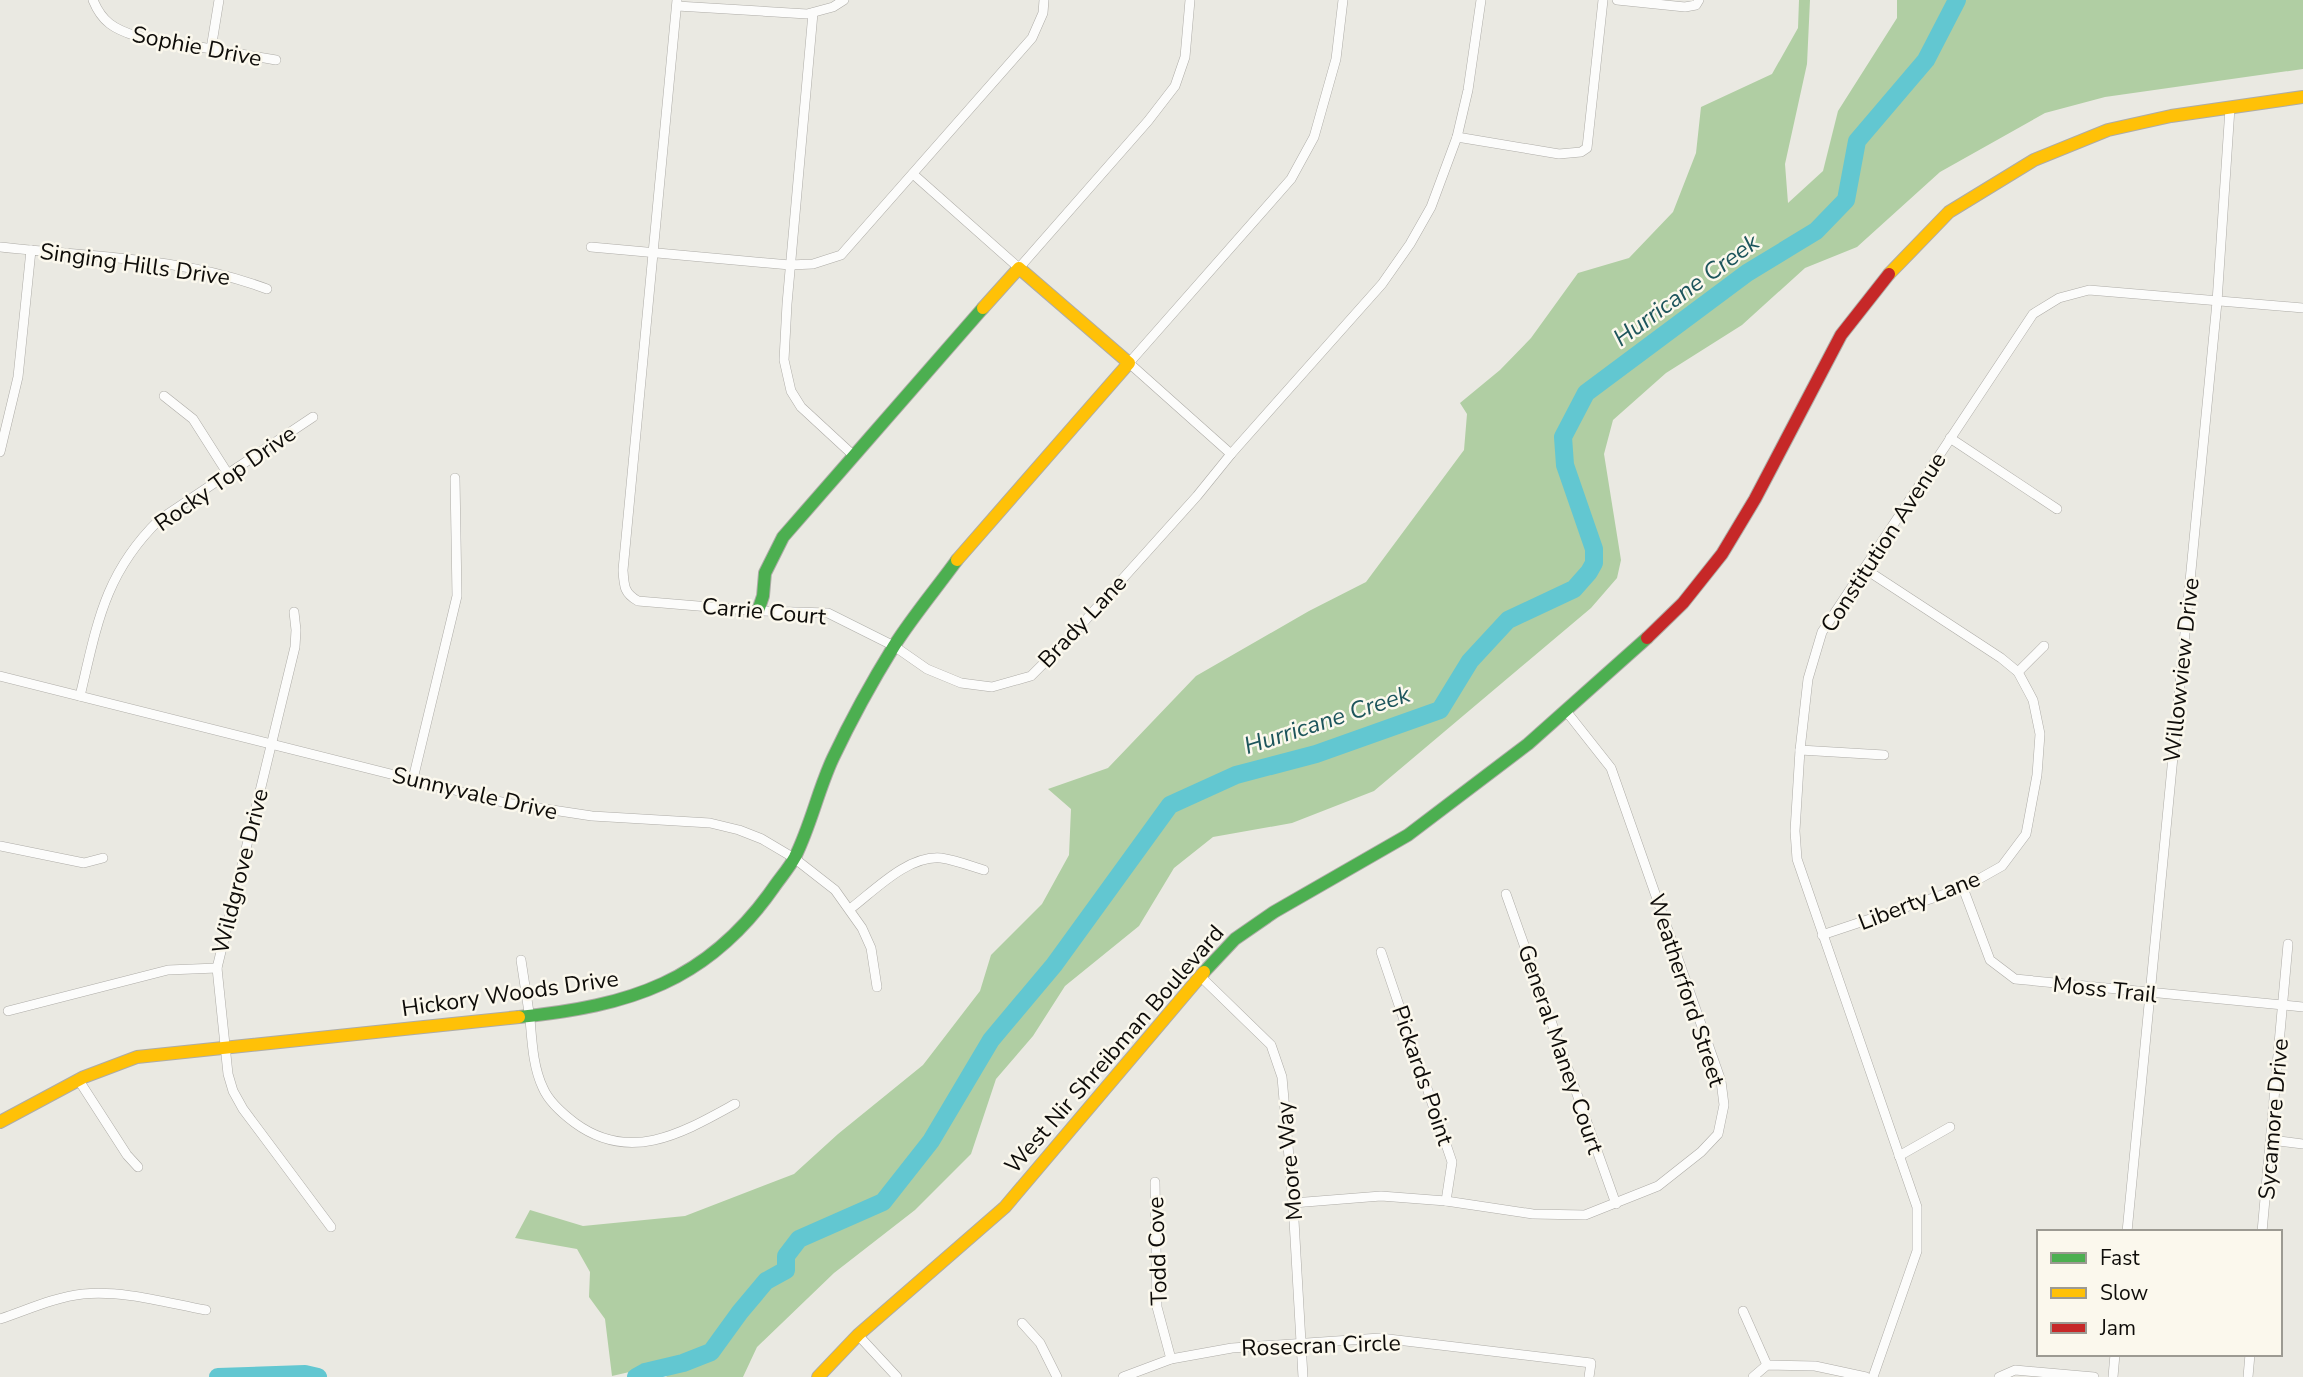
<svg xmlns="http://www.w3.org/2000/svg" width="2303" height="1377" viewBox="0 0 2303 1377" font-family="'Nunito Sans',sans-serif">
	<rect width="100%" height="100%" fill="#eae9e2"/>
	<path fill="#b0cea3" d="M1799 0H1810L1807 64 1785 164 1788 203 1823 171 1838 111 1897 18V0H2303V69L2105 97 2045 113 1940 172 1857 247 1805 268 1742 325 1666 373 1613 420 1604 454 1621 560 1617 578 1591 608 1374 791 1292 823 1213 837 1174 868 1139 926 1065 986 1033 1036 996 1079 971 1154 915 1210 834 1273 757 1347 743 1377H666L668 1375 660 1365 612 1376 605 1319 589 1297 590 1272 577 1249 515 1238 530 1210 583 1226 685 1216 794 1174 838 1134 923 1065 980 991 991 955 1042 904 1069 855 1071 809 1048 789 1108 768 1196 676 1309 611 1366 582 1464 450 1467 414 1460 403 1500 370 1531 338 1578 273 1629 258 1673 212 1696 153 1701 107 1772 74 1798 28Z"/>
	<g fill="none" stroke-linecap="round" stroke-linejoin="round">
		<g stroke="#62c7d1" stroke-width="18">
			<path d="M218 1377 305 1374 318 1377"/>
			<path d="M636 1377 645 1372 683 1363 711 1352 740 1312 766 1281 786 1270V1256L799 1239 883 1202 931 1141 991 1040 1054 965 1170 805 1236 775 1316 754 1440 710 1470 661 1508 620 1574 589 1589 572 1594 563V549L1565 465 1563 437 1586 393 1747 273 1816 231 1846 200 1857 141 1926 60 1957 0"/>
		</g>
		<g stroke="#aeaca7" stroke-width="10">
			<g id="street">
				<path d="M93 0C102 22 114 29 136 36L276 60"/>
				<path d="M677 0 623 570C624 586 624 593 638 601L758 611 828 613 894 646 927 669 961 683 992 687 1031 676 1073 634 1197 496 1231 454 1382 284 1410 244 1431 207 1457 137 1559 154 1581 152 1587 148 1603 0"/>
				<path d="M1617 0 1685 7 1696 5 1699 0"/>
				<path d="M677 6 807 14 833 7 844 0"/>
				<path d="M813 13 787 304 784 360 791 391 801 407 853 455"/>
				<path d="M211 49 219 0"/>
				<path d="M1457 137 1468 90 1481 0"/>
				<path d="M913 174 1019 268 1148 121 1175 86 1185 57 1190 0"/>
				<path d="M0 247C90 257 182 257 267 289"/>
				<path d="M591 247 790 265 813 264 841 255 1032 38 1043 13 1044 0"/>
				<path d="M164 396 193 419 228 474"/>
				<path d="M1950 438 2057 509"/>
				<path d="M0 452 18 377 31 250"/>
				<path d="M1231 454 1129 363 1291 179 1314 137 1336 59 1343 0"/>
				<path d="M294 612 296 630 295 647 217 968 228 1074 233 1091 243 1109 331 1227"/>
				<path d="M2018 672 2044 646"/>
				<path d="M0 676 506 803 592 816 710 823 739 830 762 839 794 858 835 890 862 928 871 948 877 987"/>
				<path d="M80 696C97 625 104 574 159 520L313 417"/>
				<path d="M1800 750 1884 755"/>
				<path d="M413 779 457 596 455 478"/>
				<path d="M0 846 84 863 103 858"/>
				<path d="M1963 888 1990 960 2015 979 2303 1007"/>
				<path d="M1506 894 1616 1204"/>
				<path d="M850 909C875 890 908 855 941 858 955 860 971 866 984 870"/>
				<path d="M1822 935 1963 888 2002 866 2026 834 2037 775 2040 734 2033 700 2018 672 2001 658 1865 569"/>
				<path d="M1381 952 1452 1162 1446 1201"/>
				<path d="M521 960C524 980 527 1000 530 1019 532 1042 533 1067 543 1088 549 1102 563 1114 575 1123 631 1164 684 1132 735 1104"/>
				<path d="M1200 976 1271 1045 1282 1077 1293 1203 1303 1377"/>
				<path d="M8 1011 168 970 217 968"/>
				<path d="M78 1079 127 1155 138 1167"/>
				<path d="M2271 1140 2303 1144"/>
				<path d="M1899 1156 1950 1127"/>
				<path d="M1155 1182 1157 1307 1171 1359"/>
				<path d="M1293 1203 1381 1196 1446 1201 1533 1214 1585 1215 1658 1186 1701 1152 1718 1134 1724 1105 1721 1081 1611 768 1566 711"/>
				<path d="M2127 1232 2217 302 2230 108"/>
				<path d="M2262 1232 2288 944"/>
				<path d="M1743 1311 1767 1365"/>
				<path d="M0 1319C27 1310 55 1297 83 1294 123 1290 167 1303 206 1310"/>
				<path d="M1022 1323 1040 1343 1057 1377"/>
				<path d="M858 1335 897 1377"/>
				<path d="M1123 1377 1171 1359 1232 1348 1380 1338 1591 1363 1589 1377"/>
				<path d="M1753 1377 1767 1365 1815 1366 1866 1377"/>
				<path d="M1873 1377 1917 1251V1207L1797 859 1795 831 1800 750 1808 679 1822 632 2033 314 2059 298 2089 290 2303 308"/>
				<path d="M1999 1377 2015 1370 2094 1377"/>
				<path d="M2113 1377 2115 1354"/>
				<path d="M2248 1377 2250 1354"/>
			</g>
		</g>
		<g stroke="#aeaca7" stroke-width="14">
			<g id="fast">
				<path d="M758 611 763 596 765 573 783 537 983 308"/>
				<path d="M1204 972 1235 939 1274 912 1408 835 1528 744 1647 638"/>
				<path d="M519 1017C629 1006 708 982 774 887 781 877 789 868 795 857 811 825 818 790 833 758 850 722 873 680 894 646 913 616 936 589 957 560"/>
			</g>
		</g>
		<g stroke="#aeaca7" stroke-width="14">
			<g id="slow">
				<path d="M1889 274 1949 212 2034 160 2108 130 2171 116 2303 97"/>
				<path d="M957 560 1129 363 1019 268 983 308"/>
				<path d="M0 1122 84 1077 137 1057 519 1017"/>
				<path d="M818 1377 858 1335 1005 1207 1204 972"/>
			</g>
		</g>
		<g stroke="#aeaca7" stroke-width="14">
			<path id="jam" d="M1647 638 1683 603 1722 554 1755 499 1841 335 1889 274"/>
		</g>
		<use href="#street" stroke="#fcfcfb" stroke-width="9"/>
		<use href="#fast" stroke="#4caf50" stroke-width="12"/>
		<use href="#slow" stroke="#ffc107" stroke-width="12"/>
		<use href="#jam" stroke="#c62828" stroke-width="12"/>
	</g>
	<g text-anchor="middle" stroke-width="5" stroke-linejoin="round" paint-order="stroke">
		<g font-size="23" fill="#0e0c09" stroke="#fbf8ed">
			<text transform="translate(197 46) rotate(11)" y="8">Sophie Drive</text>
			<text transform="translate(135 264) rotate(8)" y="8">Singing Hills Drive</text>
			<text transform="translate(225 478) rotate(-35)" y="8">Rocky Top Drive</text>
			<text transform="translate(1883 542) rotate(-57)" y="8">Constitution Avenue</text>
			<text transform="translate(764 611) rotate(5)" y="8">Carrie Court</text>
			<text transform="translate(1082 621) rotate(-47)" y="8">Brady Lane</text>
			<text transform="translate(2181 670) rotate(-84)" y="8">Willowview Drive</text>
			<text transform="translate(475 793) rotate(13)" y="8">Sunnyvale Drive</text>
			<text transform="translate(240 871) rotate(-76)" y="8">Wildgrove Drive</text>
			<text transform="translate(1919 900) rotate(-21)" y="8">Liberty Lane</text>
			<text transform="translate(2105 989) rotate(6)" y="8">Moss Trail</text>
			<text transform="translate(1687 990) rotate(72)" y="8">Weatherford Street</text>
			<text transform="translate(510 993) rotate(-8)" y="8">Hickory Woods Drive</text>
			<text transform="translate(1114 1049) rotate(-49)" y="8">West Nir Shreibman Boulevard</text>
			<text transform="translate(1561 1049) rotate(71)" y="8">General Maney Court</text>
			<text transform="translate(1423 1075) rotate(71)" y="8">Pickards Point</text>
			<text transform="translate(2273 1119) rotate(-85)" y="8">Sycamore Drive</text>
			<text transform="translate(1289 1161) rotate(-95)" y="8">Moore Way</text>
			<text transform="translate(1157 1251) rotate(-92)" y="8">Todd Cove</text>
			<text transform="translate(1321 1345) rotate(-2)" y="8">Rosecran Circle</text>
		</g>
		<g font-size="24" font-style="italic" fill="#1d555c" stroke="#fbf8ed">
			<text transform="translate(1686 290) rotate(-36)" y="8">Hurricane Creek</text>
			<text transform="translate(1327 720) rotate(-18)" y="8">Hurricane Creek</text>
		</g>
	</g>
	<rect x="2037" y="1230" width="245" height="126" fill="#fbf8ed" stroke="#9c9a92" stroke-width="2"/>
	<rect x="2051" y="1253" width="35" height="10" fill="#4caf50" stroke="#9c9a92" stroke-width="2"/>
	<text x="2100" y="1265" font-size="21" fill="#0e0c09">Fast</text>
	<rect x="2051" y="1288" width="35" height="10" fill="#ffc107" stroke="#9c9a92" stroke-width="2"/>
	<text x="2100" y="1300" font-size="21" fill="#0e0c09">Slow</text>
	<rect x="2051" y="1323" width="35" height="10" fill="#c62828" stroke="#9c9a92" stroke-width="2"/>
	<text x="2100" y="1335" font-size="21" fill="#0e0c09">Jam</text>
</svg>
